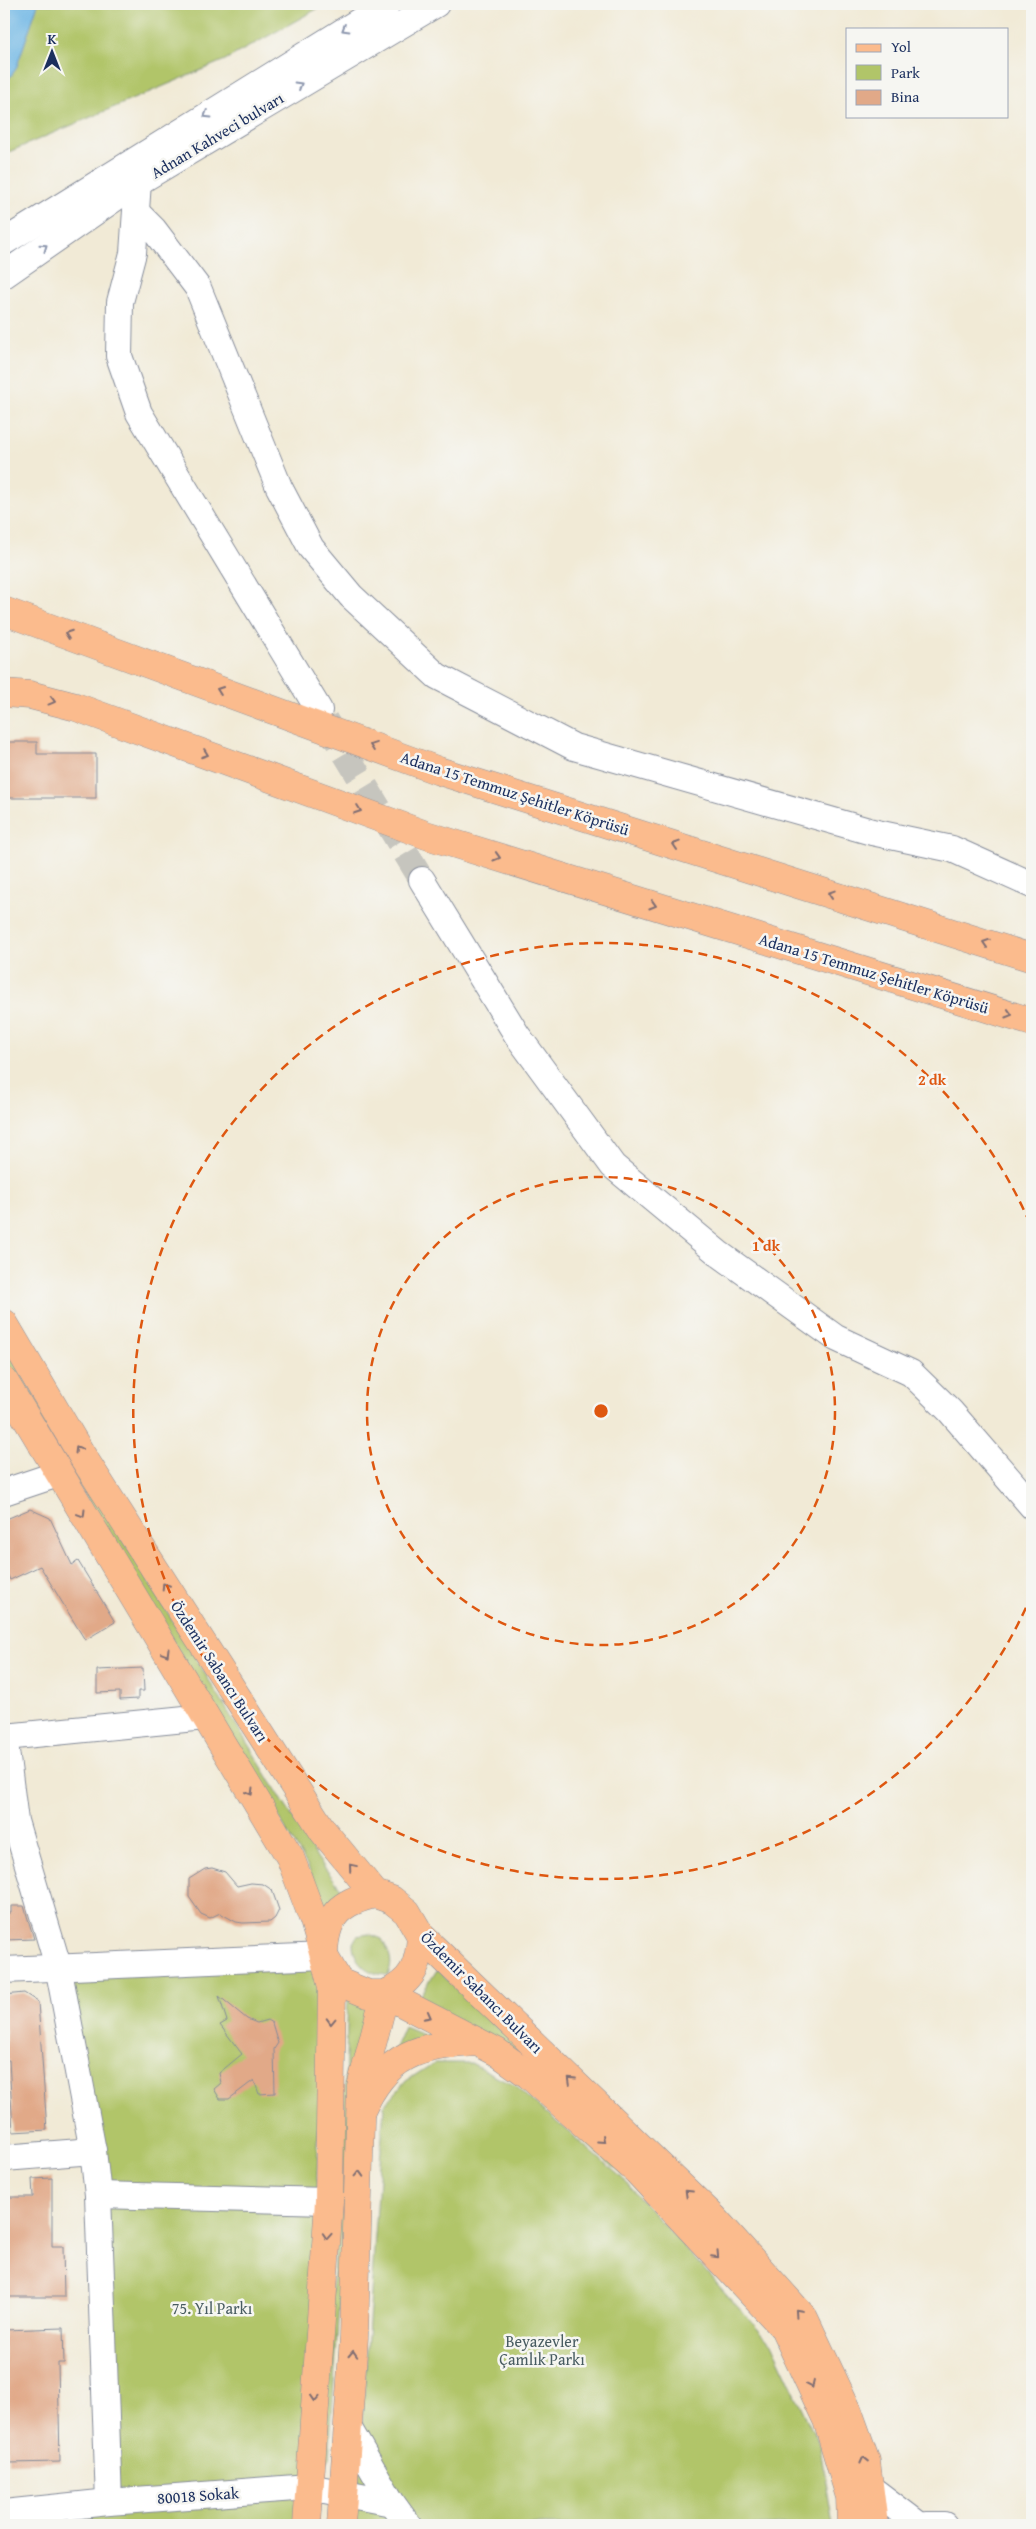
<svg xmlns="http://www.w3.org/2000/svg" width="1036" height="2529" viewBox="0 0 1036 2529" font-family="'Gentium Book Plus',serif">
	<rect width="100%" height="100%" fill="#f6f6f2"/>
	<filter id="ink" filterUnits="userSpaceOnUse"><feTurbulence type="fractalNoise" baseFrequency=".02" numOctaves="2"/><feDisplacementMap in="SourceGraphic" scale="10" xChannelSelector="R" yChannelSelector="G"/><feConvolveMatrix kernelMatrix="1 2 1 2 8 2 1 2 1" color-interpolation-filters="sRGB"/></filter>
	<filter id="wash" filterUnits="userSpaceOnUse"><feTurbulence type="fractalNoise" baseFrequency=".0096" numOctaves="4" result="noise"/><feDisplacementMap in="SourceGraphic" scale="20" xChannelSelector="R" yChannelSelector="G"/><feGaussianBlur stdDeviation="1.12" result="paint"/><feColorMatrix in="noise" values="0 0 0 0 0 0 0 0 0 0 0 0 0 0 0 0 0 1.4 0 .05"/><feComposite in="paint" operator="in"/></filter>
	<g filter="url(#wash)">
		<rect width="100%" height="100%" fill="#f1ead6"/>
		<g fill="#b1c569" stroke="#667a64">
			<path d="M4 4H326L225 60 4 154Z"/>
			<path d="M4 1344 318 1859 345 1894 327 1909 307 1865 4 1360Z"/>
			<path d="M369 1934 382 1939C389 1952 394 1961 388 1975 369 1975 353 1963 353 1943L357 1936Z"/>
			<path d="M324 1956 306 2525H75V2505L108 2502 98 2195 58 1966Z"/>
			<path d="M437 1970 558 2085 791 2321 419 1998Z"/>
			<path d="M348 1997 375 2009 353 2086 329 2460 321 2459 345 2085Z"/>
			<path d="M404 2027 433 2039 391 2057Z"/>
			<path d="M434 2063H471L512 2084 621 2177 772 2345 820 2447 833 2525H355L384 2106 406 2081Z"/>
		</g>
		<path fill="#6db6e5" stroke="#4472a2" d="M4 4H38L16 69 4 85Z"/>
		<g id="blocks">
			<g fill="#e1a988">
				<path d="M4 742H37V754H96V798H4Z"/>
				<path d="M30 1509 50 1518 72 1565 78 1561 115 1622 85 1640 40 1566 10 1580 4 1567V1520Z"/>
				<path d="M143 1668 144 1691H138V1699L120 1700V1692L97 1693V1670Z"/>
				<path d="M212 1868 225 1872 237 1886 251 1883 263 1884 272 1890 279 1910 275 1918 270 1922 243 1923 236 1922 220 1913 210 1918 201 1914 189 1897V1879L205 1869Z"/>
				<path d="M11 1906H24L34 1939 4 1940V1913H11Z"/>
				<path d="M24 1993 38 2002 47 2130 13 2132 9 2060H6L4 1995Z"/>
				<path d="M219 1996 247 2019 257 2023 267 2020 272 2023 278 2043 274 2049 275 2093 259 2094 254 2080 229 2099H220L214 2089 221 2083 219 2073 242 2054 220 2025 227 2021Z"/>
				<path d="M52 2178V2246H63L64 2297H4L5 2197H33L32 2179Z"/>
				<path d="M63 2328 64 2363H58L60 2462 8 2463 7 2406H4V2330Z"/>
			</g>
		</g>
	</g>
	<g filter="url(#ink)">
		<use href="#blocks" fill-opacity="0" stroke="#868c9a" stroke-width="1"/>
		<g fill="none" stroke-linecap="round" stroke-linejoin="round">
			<path stroke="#c6c5be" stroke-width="26" stroke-dasharray="26 13" stroke-linecap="butt" d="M325 720 422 880"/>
			<g stroke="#868c9a" stroke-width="28">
				<g id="minor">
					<path d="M138 182 133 253 120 302 119 356 139 413 319 710"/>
					<path d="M136 212 154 230 198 288 279 487 311 548 351 596 437 676 574 747 872 832 952 849 1032 885"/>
					<path d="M4 242 387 4"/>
					<path d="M4 275 138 182 436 4"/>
					<path d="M422 880 517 1035 613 1166 718 1253 836 1338 911 1373 950 1411 1032 1506"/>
					<path d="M4 1492 58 1474"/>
					<path d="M4 1735 15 1821 58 1966 93 2151 98 2195 109 2502"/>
					<path d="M5 1737 205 1717"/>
					<path d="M4 1970 324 1956"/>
					<path d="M4 2158 93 2151"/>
					<path d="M98 2195 329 2201"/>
					<path d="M348 2427 392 2503 408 2525"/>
					<path d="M869 2487 919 2525"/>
					<path d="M4 2513 109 2502 309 2487 392 2503"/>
					<path d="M927 2525H944"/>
				</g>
			</g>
			<g stroke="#868c9a" stroke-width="29">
				<g id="major">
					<path d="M4 611 439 771 1032 958"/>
					<path d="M4 693 30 695 76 707 426 835 1032 1022"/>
					<path d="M4 1323 83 1457 323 1831 375 1894 392 1900 407 1912 421 1936 714 2218 804 2318 848 2411 866 2461 874 2525"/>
					<path d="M4 1381 290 1857 314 1921 324 1956 339 1982 368 1994H385L497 2052 529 2075 637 2171 784 2328 827 2420 850 2497 851 2525"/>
					<path d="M324 1952C326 1915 340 1902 375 1894"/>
					<path d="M385 1994C413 1981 419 1966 421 1936"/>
					<path d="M361 2111C387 2053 418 2046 477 2042"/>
				</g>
			</g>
			<g stroke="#868c9a" stroke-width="29">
				<g id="highway">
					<path d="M307 2525 329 2201 332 1987 324 1956"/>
					<path d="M341 2525 354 2337 361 2087 385 1994"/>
				</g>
			</g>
			<use href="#minor" stroke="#fff" stroke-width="26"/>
			<use href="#major" stroke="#fbbb8d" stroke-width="28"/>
			<use href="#highway" stroke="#fbbb8d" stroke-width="28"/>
		</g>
		<defs><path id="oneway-chevron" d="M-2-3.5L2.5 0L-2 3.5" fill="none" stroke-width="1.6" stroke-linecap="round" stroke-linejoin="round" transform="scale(1.25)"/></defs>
		<g stroke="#8d97ae">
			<use href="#oneway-chevron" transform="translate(345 29) rotate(149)"/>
			<use href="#oneway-chevron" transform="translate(299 85) rotate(-31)"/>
			<use href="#oneway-chevron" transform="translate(207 115) rotate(148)"/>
			<use href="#oneway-chevron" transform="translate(44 247) rotate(-35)"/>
		</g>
		<g stroke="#806e73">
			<use href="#oneway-chevron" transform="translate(68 634) rotate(-160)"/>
			<use href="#oneway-chevron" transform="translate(220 690) rotate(-160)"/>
			<use href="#oneway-chevron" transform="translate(52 701) rotate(15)"/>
			<use href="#oneway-chevron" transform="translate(373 746) rotate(-160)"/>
			<use href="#oneway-chevron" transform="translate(205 754) rotate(20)"/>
			<use href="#oneway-chevron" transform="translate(358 810) rotate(20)"/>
			<use href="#oneway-chevron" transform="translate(676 845) rotate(-162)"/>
			<use href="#oneway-chevron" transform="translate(497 857) rotate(17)"/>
			<use href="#oneway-chevron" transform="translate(831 894) rotate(-162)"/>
			<use href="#oneway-chevron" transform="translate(653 905) rotate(17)"/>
			<use href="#oneway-chevron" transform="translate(986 943) rotate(-162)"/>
			<use href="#oneway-chevron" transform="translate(1009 1014) rotate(17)"/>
			<use href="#oneway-chevron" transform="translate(78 1449) rotate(-121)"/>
			<use href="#oneway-chevron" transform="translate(82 1514) rotate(59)"/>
			<use href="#oneway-chevron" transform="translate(165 1586) rotate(-123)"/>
			<use href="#oneway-chevron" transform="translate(166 1653) rotate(59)"/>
			<use href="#oneway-chevron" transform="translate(250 1792) rotate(59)"/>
			<use href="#oneway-chevron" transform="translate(352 1867) rotate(-130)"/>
			<use href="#oneway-chevron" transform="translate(428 2016) rotate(28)"/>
			<use href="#oneway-chevron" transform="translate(331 2021) rotate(92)"/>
			<use href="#oneway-chevron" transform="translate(571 2080) rotate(-136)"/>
			<use href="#oneway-chevron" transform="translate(602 2140) rotate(42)"/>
			<use href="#oneway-chevron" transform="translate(359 2174) rotate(-88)"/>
			<use href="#oneway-chevron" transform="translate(688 2193) rotate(-136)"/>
			<use href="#oneway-chevron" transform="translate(327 2236) rotate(94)"/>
			<use href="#oneway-chevron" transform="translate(716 2255) rotate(47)"/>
			<use href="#oneway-chevron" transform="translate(798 2312) rotate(-132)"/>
			<use href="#oneway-chevron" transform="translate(353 2354) rotate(-87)"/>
			<use href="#oneway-chevron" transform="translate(811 2385) rotate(65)"/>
			<use href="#oneway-chevron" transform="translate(315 2398) rotate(94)"/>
			<use href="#oneway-chevron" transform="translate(864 2460) rotate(-104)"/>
		</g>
	</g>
	<g fill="none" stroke="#de5710" stroke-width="2.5" stroke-dasharray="9 6">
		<circle cx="601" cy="1411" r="234"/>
		<path d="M1032 1594A468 468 0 1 1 1032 1228"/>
	</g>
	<g text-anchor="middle" stroke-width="5" stroke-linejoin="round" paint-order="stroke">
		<g font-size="16" fill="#1b2f5e" stroke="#f6f6f2">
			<text transform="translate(217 135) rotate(-31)" y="6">Adnan Kahveci bulvarı</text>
			<text transform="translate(515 793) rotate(18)" y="6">Adana 15 Temmuz Şehitler Köprüsü</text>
			<text transform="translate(874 973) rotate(17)" y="6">Adana 15 Temmuz Şehitler Köprüsü</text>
			<text transform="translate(220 1671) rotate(57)" y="6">Özdemir Sabancı Bulvarı</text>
			<text transform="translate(482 1992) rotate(45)" y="6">Özdemir Sabancı Bulvarı</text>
			<text transform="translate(198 2495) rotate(-4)" y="6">80018 Sokak</text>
		</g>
		<g font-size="16" fill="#485c61" stroke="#f6f6f2">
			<text x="212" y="2314">75. Yıl Parkı</text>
			<text x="542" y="2347">Beyazevler<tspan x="542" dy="18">Çamlık Parkı</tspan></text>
		</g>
	</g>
	<circle cx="601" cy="1411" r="8" fill="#de5710" stroke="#f6f6f2" stroke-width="2.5"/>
	<g font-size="15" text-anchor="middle" font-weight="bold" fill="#de5710" stroke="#f6f6f2" stroke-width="5" stroke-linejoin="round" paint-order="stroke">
		<text x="932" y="1085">2 dk</text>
		<text x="766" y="1251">1 dk</text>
	</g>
	<rect width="1036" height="2529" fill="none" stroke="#f6f6f2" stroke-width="20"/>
	<rect x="846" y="28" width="162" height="90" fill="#f6f6f2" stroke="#9ea6b7"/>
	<rect x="856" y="44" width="25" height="8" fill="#fbbb8d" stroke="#9ea6b7"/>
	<text x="891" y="52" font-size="15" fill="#1b2f5e">Yol</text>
	<rect x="856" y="65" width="25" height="15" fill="#b1c569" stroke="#9ea6b7"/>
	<text x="891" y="78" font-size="15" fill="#1b2f5e">Park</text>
	<rect x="856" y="90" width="25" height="15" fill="#e1a988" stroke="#9ea6b7"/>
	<text x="891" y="102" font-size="15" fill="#1b2f5e">Bina</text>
	<g transform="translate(52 52)" stroke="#f6f6f2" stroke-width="4" paint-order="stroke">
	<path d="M0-4L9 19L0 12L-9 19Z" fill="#1b2f5e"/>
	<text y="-8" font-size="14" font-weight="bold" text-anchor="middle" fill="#1b2f5e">K</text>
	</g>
</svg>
